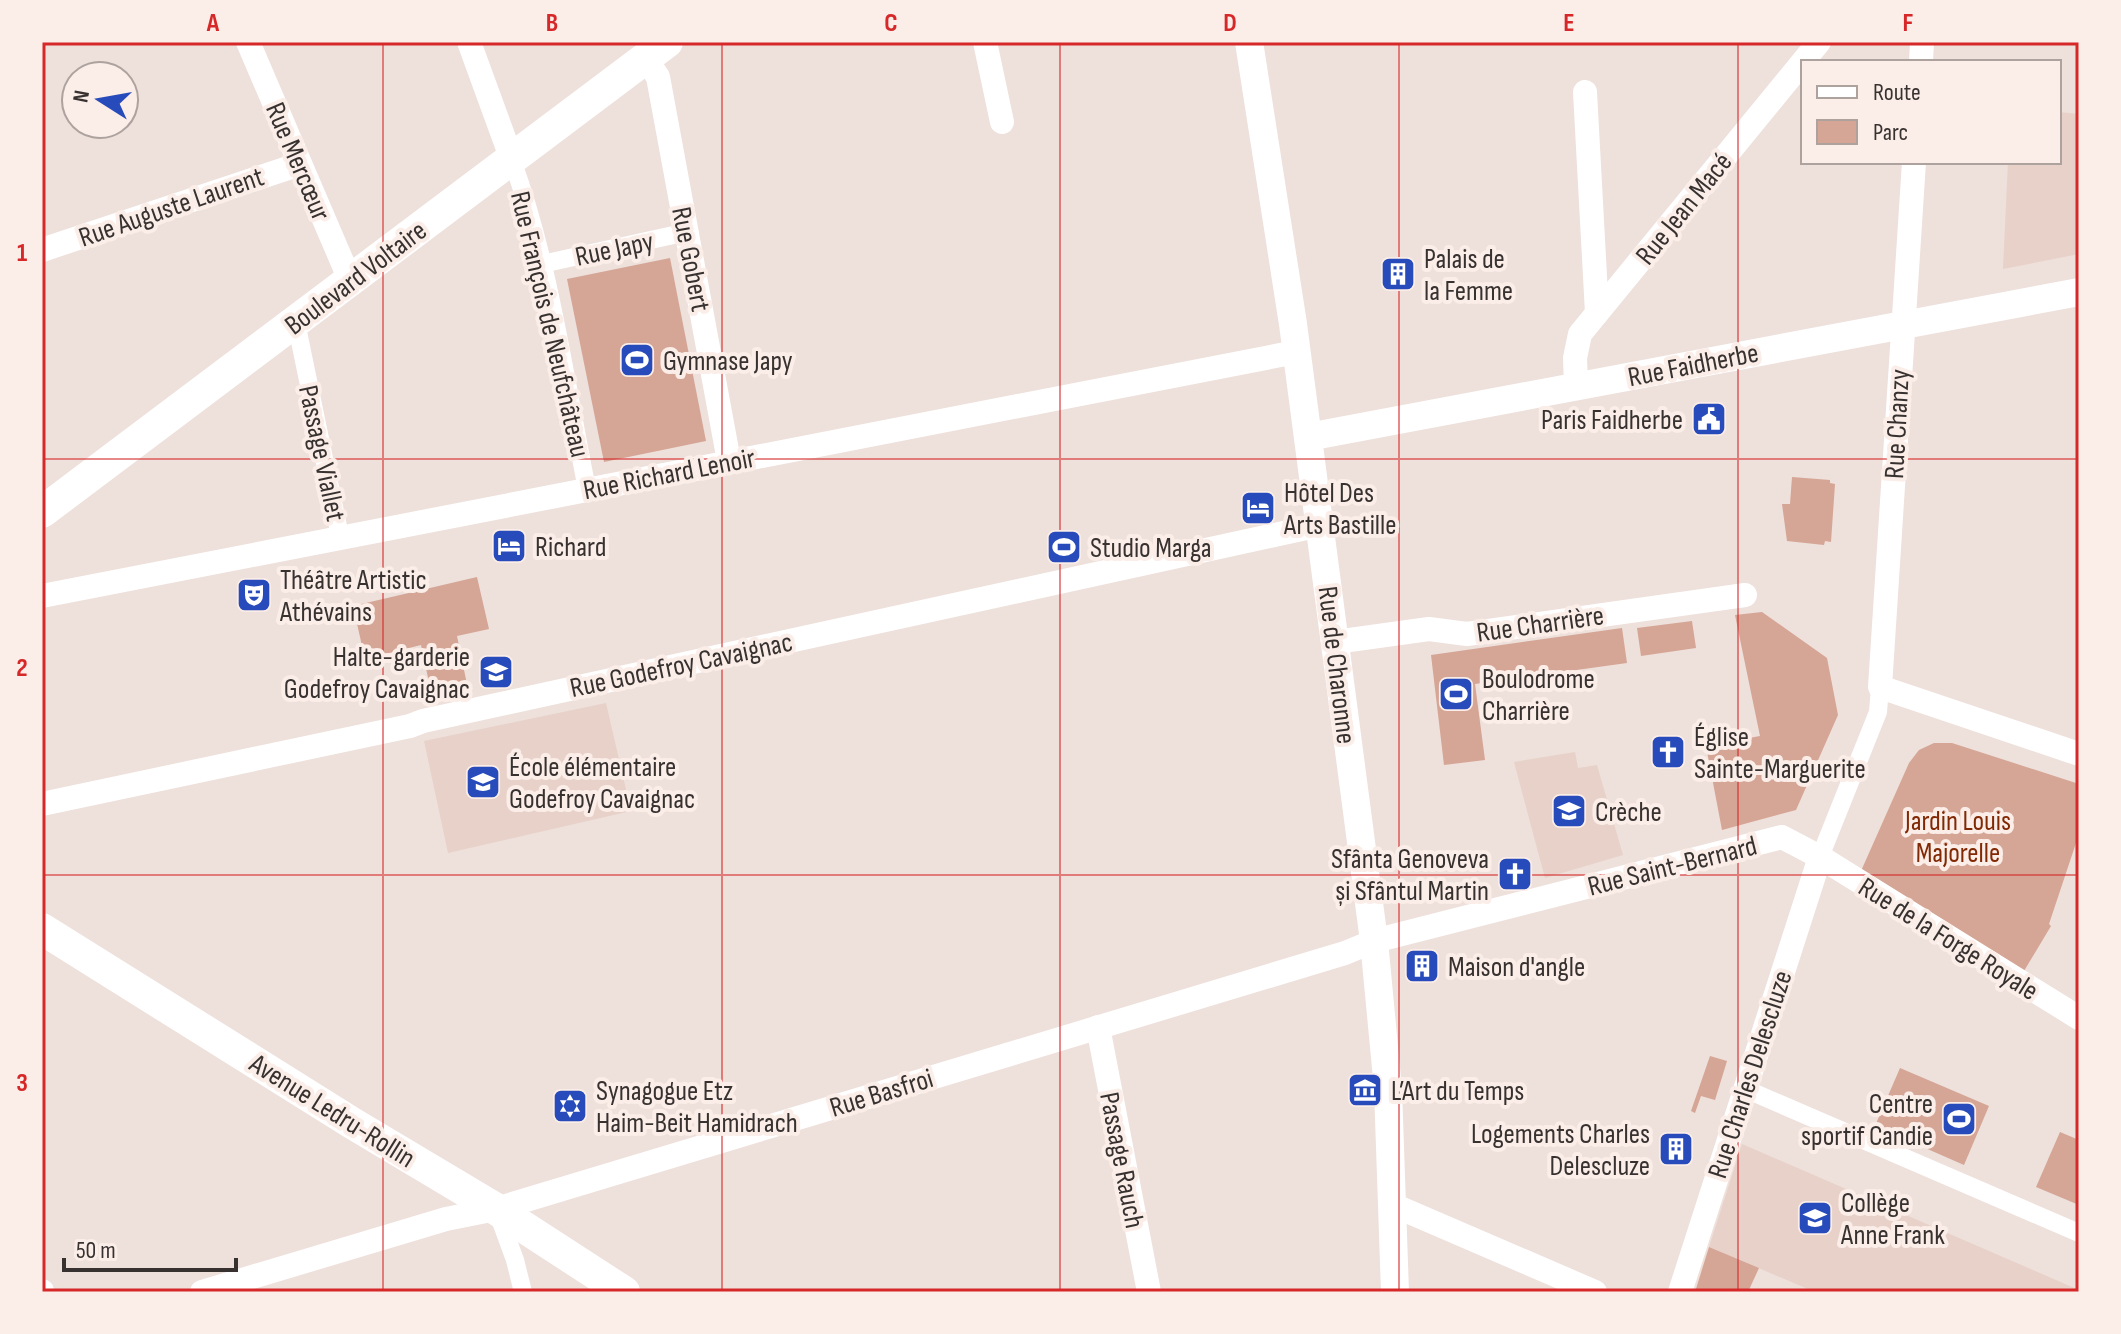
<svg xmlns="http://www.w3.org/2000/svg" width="2121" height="1334" viewBox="0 0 2121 1334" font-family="'Sofia Sans Condensed',sans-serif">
	<rect width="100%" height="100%" fill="#eee0db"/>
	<g fill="#e7d1c9">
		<path d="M2059 112 2079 114V254L2003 269 2008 162H2059Z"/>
		<path d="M606 703 631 811 448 853 424 741Z"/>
		<path d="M1575 752 1578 768 1597 765 1623 855 1545 878 1514 762Z"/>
		<path d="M1742 1144 2079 1290V1292H1815L1709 1247Z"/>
	</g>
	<g fill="#d5a595">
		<path d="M670 258 706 441 604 462 567 279Z"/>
		<path d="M1792 477 1830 480V483L1835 484 1831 542 1825 541 1824 545 1787 541 1782 504H1790Z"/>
		<path d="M477 577 489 629 457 636 469 694 433 701 421 645 365 659 353 606Z"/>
		<path d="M1762 612 1827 658 1838 715 1796 810 1722 830 1706 746 1760 736 1735 615Z"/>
		<path d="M1692 621 1696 648 1641 656 1637 628Z"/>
		<path d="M1622 628 1627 663 1475 684 1485 760 1444 765 1431 655Z"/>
		<path d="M1934 743H1952L2079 784V834L2049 924 2051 926 2024 971 1861 871 1909 763 1919 750Z"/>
		<path d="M1710 1056 1727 1061 1715 1100 1701 1096 1695 1113 1691 1111Z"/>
		<path d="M1900 1068 1989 1106 1964 1165 1875 1126Z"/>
		<path d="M2060 1132 2079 1140V1205L2036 1187Z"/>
		<path d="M1709 1247 1759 1268 1748 1292H1695Z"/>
	</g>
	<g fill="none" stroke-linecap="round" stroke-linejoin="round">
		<g stroke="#fff" stroke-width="18">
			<path d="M512 160C550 264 565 380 587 489"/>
			<path d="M542 264 687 232"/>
			<path d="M296 322 340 536"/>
			<path d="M1820 857 1878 712 1880 687"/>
			<path d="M1743 1088 2079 1233"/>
			<path d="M497 1211 515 1260 523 1292"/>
		</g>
		<g stroke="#fff" stroke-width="24">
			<path d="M248 42 350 280"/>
			<path d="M469 42 512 160"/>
			<path d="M985 42 1002 122"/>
			<path d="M646 59 658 77 729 461"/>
			<path d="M1921 62 1922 42"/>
			<path d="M1585 92 1597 313"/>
			<path d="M1914 162 1880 687 2079 754"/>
			<path d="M42 250 300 164"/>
			<path d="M1576 386 1575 358 1580 334 1819 42"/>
			<path d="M42 596 1296 352"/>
			<path d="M1335 642 1429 629 1467 634 1745 595"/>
			<path d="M42 804 410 726 423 721 1320 525"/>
			<path d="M1098 1027 1149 1292"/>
			<path d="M1393 1205 1595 1292"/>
			<path d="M42 1291V1292"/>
			<path d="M202 1292 446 1219 496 1209 1345 953 1374 941 1782 837 1820 857 2079 1018"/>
			<path d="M1680 1292 1820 857"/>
		</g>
		<g stroke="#fff" stroke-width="28">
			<path d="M1249 42 1293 324 1374 941 1388 1089 1395 1292"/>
			<path d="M1308 437 2079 292"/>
		</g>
		<g stroke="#fff" stroke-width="32">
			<path d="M42 512 667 42"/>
			<path d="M42 929 352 1123 496 1209 624 1292"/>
		</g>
	</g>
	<path fill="none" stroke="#d62828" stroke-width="2" stroke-opacity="0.55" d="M383 42V1292M722 42V1292M1060 42V1292M1399 42V1292M1738 42V1292M42 459H2079M42 875H2079"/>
	<defs>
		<g id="building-square" transform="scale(1.8)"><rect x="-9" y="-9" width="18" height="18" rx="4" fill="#274bba" stroke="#fbede8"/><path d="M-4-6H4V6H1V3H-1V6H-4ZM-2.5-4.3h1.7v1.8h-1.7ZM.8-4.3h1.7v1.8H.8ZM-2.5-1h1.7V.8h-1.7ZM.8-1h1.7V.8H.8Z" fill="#fff"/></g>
		<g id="stadium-square" transform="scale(1.8)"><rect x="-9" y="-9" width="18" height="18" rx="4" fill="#274bba" stroke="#fbede8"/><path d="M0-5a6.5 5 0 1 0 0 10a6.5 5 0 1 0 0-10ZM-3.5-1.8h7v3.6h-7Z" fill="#fff"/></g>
		<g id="civic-square" transform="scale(1.8)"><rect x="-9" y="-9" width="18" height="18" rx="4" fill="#274bba" stroke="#fbede8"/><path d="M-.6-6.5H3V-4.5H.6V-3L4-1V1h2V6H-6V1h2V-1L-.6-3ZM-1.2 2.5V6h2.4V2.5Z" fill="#fff"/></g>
		<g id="hotel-square" transform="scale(1.8)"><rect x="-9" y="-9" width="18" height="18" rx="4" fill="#274bba" stroke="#fbede8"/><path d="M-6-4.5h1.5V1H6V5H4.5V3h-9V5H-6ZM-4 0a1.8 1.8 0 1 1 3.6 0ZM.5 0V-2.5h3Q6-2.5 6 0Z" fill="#fff"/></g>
		<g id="theatre-square" transform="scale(1.8)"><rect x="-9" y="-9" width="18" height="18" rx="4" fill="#274bba" stroke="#fbede8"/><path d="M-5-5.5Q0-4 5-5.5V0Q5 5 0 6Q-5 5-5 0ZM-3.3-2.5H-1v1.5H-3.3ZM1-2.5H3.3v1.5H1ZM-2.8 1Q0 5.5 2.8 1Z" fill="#fff"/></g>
		<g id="school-square" transform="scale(1.8)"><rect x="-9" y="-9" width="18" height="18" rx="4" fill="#274bba" stroke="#fbede8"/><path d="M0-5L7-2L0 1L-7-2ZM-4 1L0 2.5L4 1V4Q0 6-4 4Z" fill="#fff"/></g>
		<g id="church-square" transform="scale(1.8)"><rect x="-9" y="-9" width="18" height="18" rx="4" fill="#274bba" stroke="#fbede8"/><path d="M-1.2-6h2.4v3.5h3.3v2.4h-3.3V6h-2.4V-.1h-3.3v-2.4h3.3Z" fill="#fff"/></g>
		<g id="museum-square" transform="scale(1.8)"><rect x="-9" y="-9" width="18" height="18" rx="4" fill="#274bba" stroke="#fbede8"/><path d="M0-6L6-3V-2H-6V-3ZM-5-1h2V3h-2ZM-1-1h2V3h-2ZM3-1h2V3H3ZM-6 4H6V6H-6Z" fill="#fff"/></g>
		<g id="synagogue-square" transform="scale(1.8)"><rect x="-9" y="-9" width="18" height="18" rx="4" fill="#274bba" stroke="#fbede8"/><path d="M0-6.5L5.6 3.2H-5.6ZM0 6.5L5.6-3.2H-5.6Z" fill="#fff"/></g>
	</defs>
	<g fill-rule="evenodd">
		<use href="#building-square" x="1398" y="274"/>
		<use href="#stadium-square" x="637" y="360"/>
		<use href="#civic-square" x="1709" y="419"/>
		<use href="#hotel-square" x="1258" y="508"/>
		<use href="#hotel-square" x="509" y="546"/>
		<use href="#stadium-square" x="1064" y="547"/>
		<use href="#theatre-square" x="254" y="595"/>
		<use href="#school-square" x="496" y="672"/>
		<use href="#stadium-square" x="1456" y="694"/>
		<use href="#church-square" x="1668" y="752"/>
		<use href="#school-square" x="483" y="782"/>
		<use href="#school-square" x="1569" y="811"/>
		<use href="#church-square" x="1515" y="874"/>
		<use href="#building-square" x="1422" y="966"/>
		<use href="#museum-square" x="1365" y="1090"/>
		<use href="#synagogue-square" x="570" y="1106"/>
		<use href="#stadium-square" x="1959" y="1119"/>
		<use href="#building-square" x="1676" y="1149"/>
		<use href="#school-square" x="1815" y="1218"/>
	</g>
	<g text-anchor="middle" stroke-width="8" stroke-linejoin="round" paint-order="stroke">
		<g font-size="28" fill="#373230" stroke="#fbede8">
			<text transform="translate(299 161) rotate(67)" y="10">Rue Mercœur</text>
			<text transform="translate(171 206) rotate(-19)" y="10">Rue Auguste Laurent</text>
			<text transform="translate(1683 208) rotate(-51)" y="10">Rue Jean Macé</text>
			<text transform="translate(614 248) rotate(-12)" y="10">Rue Japy</text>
			<text transform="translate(692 259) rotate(79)" y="10">Rue Gobert</text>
			<text transform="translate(355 277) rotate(-37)" y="10">Boulevard Voltaire</text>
			<text transform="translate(551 324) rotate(77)" y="10">Rue François de Neufchâteau</text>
			<text transform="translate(1693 364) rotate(-11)" y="10">Rue Faidherbe</text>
			<text transform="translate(1896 424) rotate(-87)" y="10">Rue Chanzy</text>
			<text transform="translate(323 453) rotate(78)" y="10">Passage Viallet</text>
			<text transform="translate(669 473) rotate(-11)" y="10">Rue Richard Lenoir</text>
			<text transform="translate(1540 623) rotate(-8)" y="10">Rue Charrière</text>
			<text transform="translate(681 664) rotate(-12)" y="10">Rue Godefroy Cavaignac</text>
			<text transform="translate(1338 665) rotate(83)" y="10">Rue de Charonne</text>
			<text transform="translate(1672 865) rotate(-14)" y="10">Rue Saint-Bernard</text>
			<text transform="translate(1949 938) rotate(32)" y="10">Rue de la Forge Royale</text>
			<text transform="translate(1749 1074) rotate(-72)" y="10">Rue Charles Delescluze</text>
			<text transform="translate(881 1092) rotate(-17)" y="10">Rue Basfroi</text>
			<text transform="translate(333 1110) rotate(32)" y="10">Avenue Ledru-Rollin</text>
			<text transform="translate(1123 1160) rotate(79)" y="10">Passage Rauch</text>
		</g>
		<g font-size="28" fill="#373230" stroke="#fbede8" text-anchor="start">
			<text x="1424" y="268">Palais de<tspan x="1424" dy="32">la Femme</tspan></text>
			<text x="663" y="370">Gymnase Japy</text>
			<text x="1683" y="429" text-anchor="end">Paris Faidherbe</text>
			<text x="1284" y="502">Hôtel Des<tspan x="1284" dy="32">Arts Bastille</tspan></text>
			<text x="535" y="556">Richard</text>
			<text x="1090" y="557">Studio Marga</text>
			<text x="280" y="589">Théâtre Artistic<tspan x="280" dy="32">Athévains</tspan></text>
			<text x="470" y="666" text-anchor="end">Halte-garderie<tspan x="470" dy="32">Godefroy Cavaignac</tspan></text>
			<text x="1482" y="688">Boulodrome<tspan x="1482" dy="32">Charrière</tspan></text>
			<text x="1694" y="746">Église<tspan x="1694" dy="32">Sainte-Marguerite</tspan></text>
			<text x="509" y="776">École élémentaire<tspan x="509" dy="32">Godefroy Cavaignac</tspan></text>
			<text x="1595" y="821">Crèche</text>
			<text x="1489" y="868" text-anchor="end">Sfânta Genoveva<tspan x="1489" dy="32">și Sfântul Martin</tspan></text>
			<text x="1448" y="976">Maison d'angle</text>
			<text x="596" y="1100">Synagogue Etz<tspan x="596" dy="32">Haim-Beit Hamidrach</tspan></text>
			<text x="1391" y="1100">L’Art du Temps</text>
			<text x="1933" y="1113" text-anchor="end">Centre<tspan x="1933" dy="32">sportif Candie</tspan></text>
			<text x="1650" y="1143" text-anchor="end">Logements Charles<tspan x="1650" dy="32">Delescluze</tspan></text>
			<text x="1841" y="1212">Collège<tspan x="1841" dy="32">Anne Frank</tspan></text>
		</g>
		<g font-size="28" fill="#802904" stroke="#fbede8">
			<text x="1958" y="830">Jardin Louis<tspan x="1958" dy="32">Majorelle</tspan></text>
		</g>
	</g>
	<rect width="2121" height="1334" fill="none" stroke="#fbede8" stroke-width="88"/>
	<rect x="1801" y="60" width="260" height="104" fill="#fbede8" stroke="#ada29e" stroke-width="2"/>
	<rect x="1817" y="86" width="40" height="12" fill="#ffffff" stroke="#ada29e" stroke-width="2"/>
	<text x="1873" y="100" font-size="24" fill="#373230">Route</text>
	<rect x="1817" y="120" width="40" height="24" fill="#d5a595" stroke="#ada29e" stroke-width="2"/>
	<text x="1873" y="140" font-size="24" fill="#373230">Parc</text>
	<g transform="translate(100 100) rotate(281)"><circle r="38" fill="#fbede8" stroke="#ada29e" stroke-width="2"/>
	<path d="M0-6L14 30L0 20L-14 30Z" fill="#274bba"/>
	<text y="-12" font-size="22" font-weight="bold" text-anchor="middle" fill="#373230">N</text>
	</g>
	<path d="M64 1258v12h172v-12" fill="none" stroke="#373230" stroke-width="4"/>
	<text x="76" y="1258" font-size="24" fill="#373230" stroke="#fbede8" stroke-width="6" paint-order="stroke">50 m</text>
	<rect x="44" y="44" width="2033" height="1246" fill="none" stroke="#d62828" stroke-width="3"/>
	<g font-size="26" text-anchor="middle" font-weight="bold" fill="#d62828">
		<text x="213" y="31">A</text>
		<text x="552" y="31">B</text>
		<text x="891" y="31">C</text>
		<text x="1230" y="31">D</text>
		<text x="1569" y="31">E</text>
		<text x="1908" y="31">F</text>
		<text x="22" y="261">1</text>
		<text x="22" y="676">2</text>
		<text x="22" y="1091">3</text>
	</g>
</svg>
